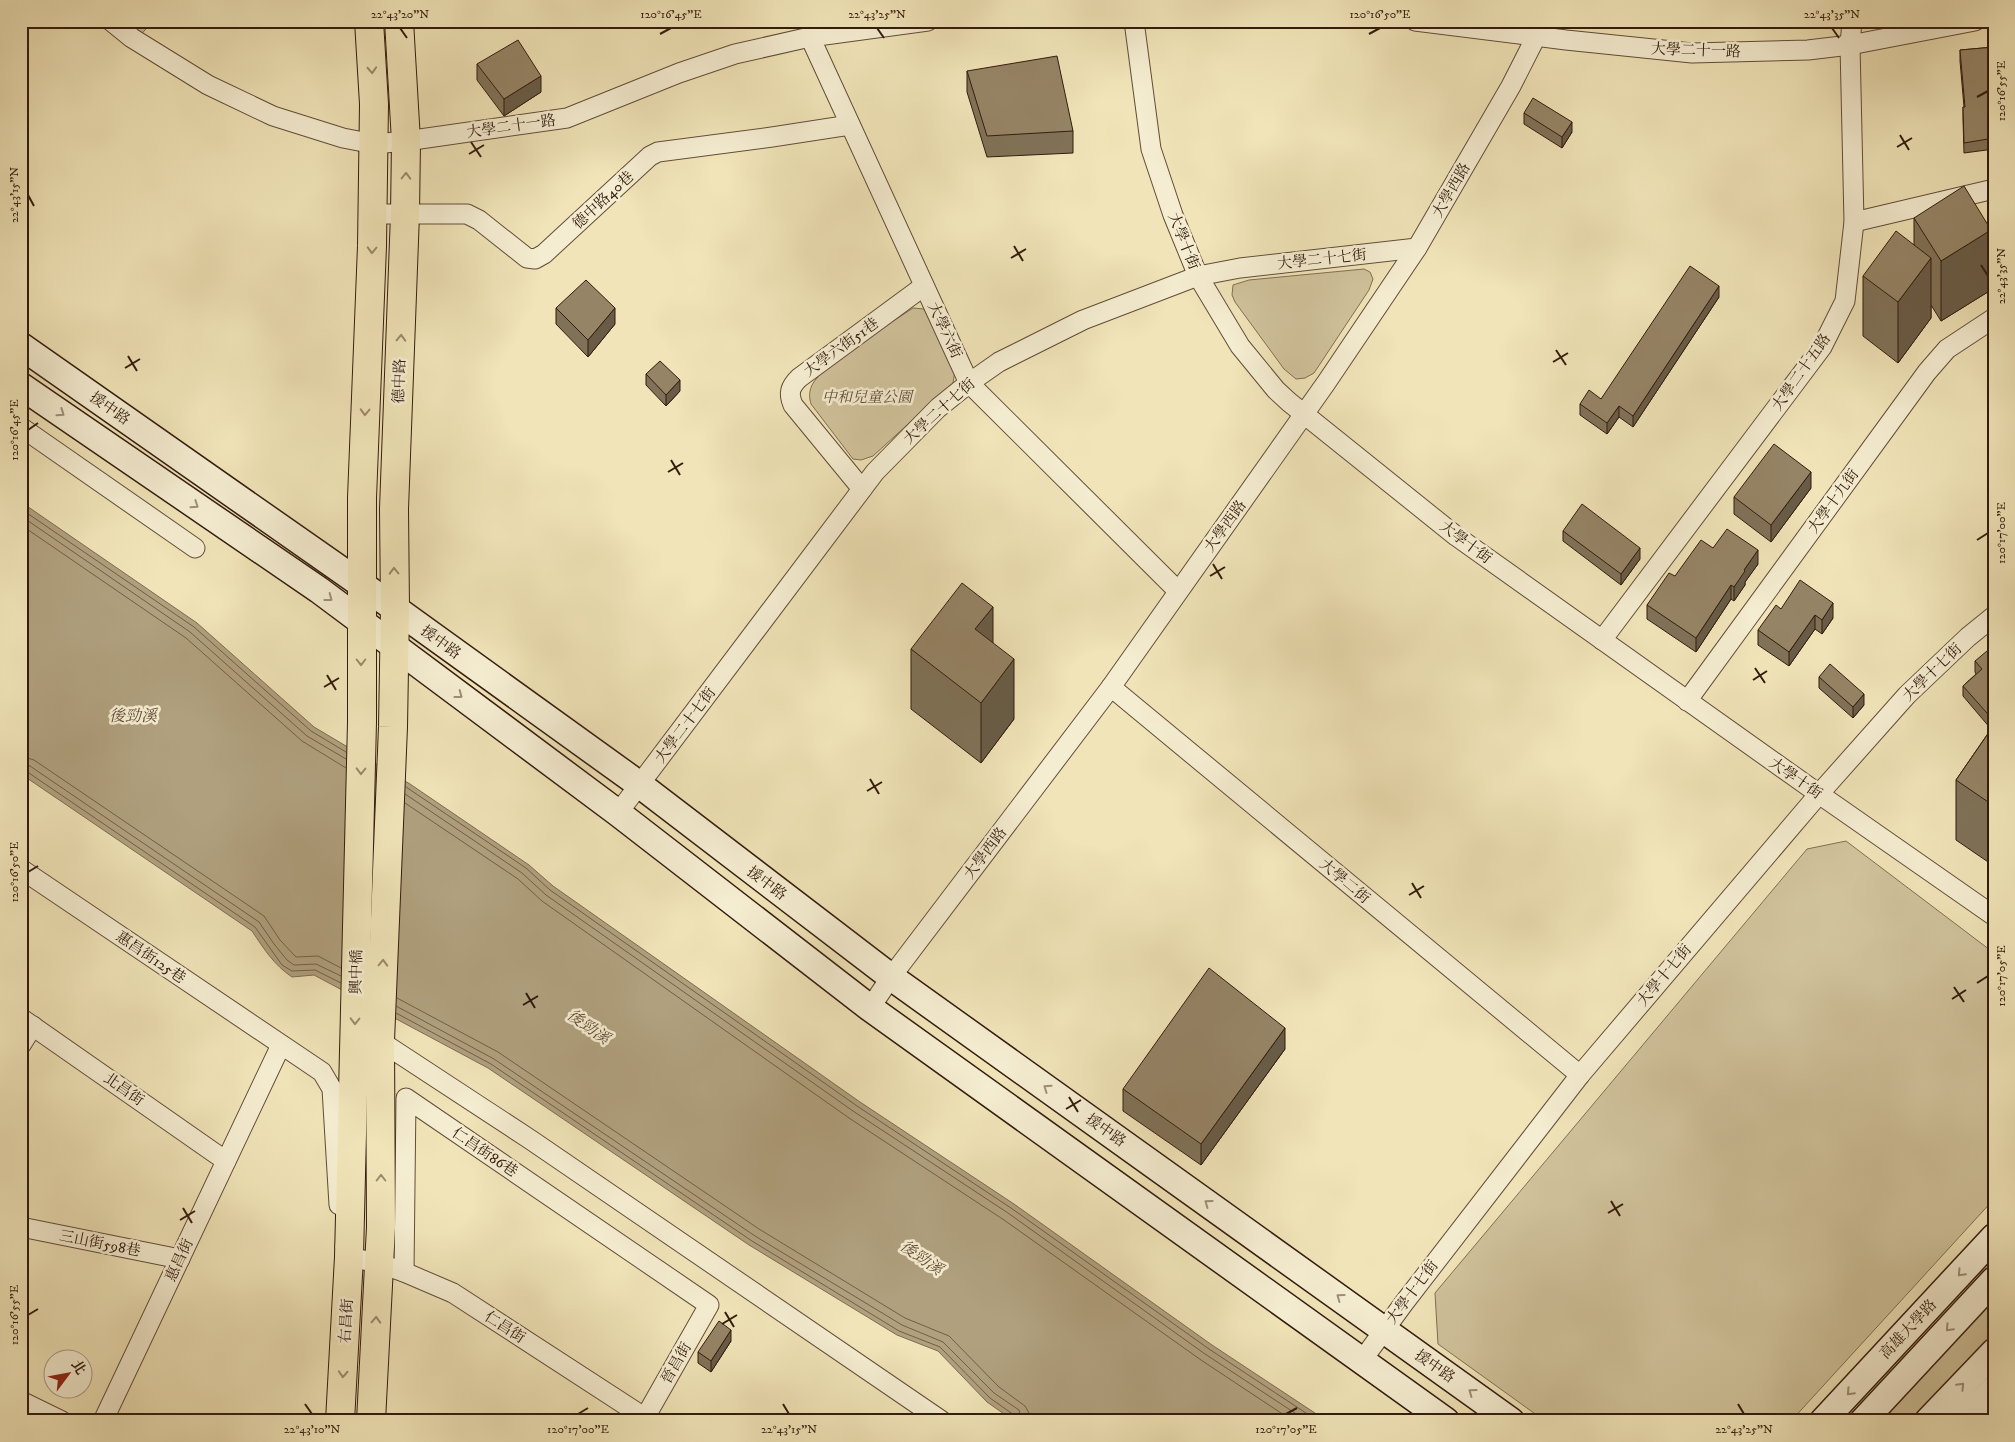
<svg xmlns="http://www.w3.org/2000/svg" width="2015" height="1442" viewBox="0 0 2015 1442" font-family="'IM FELL DW Pica','Noto Serif TC',serif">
	<rect width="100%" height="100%" fill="#f0e4b8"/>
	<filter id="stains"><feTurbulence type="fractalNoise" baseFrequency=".004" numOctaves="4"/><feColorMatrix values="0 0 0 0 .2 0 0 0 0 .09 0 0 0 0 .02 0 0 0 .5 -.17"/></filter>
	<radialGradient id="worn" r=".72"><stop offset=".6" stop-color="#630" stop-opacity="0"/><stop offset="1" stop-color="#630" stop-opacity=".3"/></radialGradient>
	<g fill="#d0c29b" stroke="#826e54">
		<path d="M114 21H153L137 39Z"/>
		<path d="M1364 269 1370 272 1373 279 1369 290 1314 373 1305 378 1296 379 1284 369 1235 302 1232 295 1233 285 1249 280Z"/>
		<path d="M913 308 924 309 955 371 953 383 873 456 861 460 853 459 811 404C809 397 809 392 812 385 822 365 891 323 913 308Z"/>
		<path d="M1846 841 1994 953V1199L1791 1421H1545L1438 1344 1435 1293 1807 849Z"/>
		<path d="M1994 1291V1338L1914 1421H1870Z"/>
	</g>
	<path fill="#b0a07e" stroke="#7e6b51" d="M21 502 197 623 314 727 410 784 529 865 553 886 860 1102 1014 1204 1212 1345 1327 1421H1014L987 1402 938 1351 897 1335 749 1245 488 1068 314 975 292 977C274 965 264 949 252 931L21 774Z"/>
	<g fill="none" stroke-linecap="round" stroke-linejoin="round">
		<g stroke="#725e46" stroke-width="1">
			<path d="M21 509 194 627 311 731 346 752"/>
			<path d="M21 516 190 632 307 736 346 759"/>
			<path d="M21 525 186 638 302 741 346 768"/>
			<path d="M21 756 34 760 264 916 280 940 296 957 318 956 341 968"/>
			<path d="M21 764 30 766 259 922 274 944 287 960 294 965 316 964 341 976"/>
			<path d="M21 770 26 771 255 927 282 965 292 971 315 970 341 983"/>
			<path d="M406 787 526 868 550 890 857 1106 1011 1208 1209 1349 1318 1421"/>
			<path d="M405 794 522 873 546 895 853 1111 1008 1213 1205 1354 1307 1421"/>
			<path d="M405 803 518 879 542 901 849 1118 1004 1220 1201 1360 1293 1421"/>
			<path d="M397 998 498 1052 759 1229 905 1318 949 1336 999 1387 1025 1406 1029 1413 1030 1421"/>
			<path d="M396 1006 494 1059 755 1236 902 1325 943 1342 994 1393 1019 1410 1022 1421"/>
			<path d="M396 1013 491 1064 752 1241 899 1331 940 1347 990 1398 1014 1415 1016 1421"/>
		</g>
		<g stroke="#624d38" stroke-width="21">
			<g id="street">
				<path d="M111 21 132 38 208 85 273 116 343 138 374 144 406 141 567 118 679 73 735 54 810 37 928 21"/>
				<path d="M1134 21 1151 149 1173 215 1198 276 1240 346 1276 390 1289 402 1456 536 1819 794 1994 916"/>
				<path d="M1415 21 1566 40 1692 53 1808 50 1850 45 1975 21"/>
				<path d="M810 37 969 383 1178 591"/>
				<path d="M373 214H467L479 220 527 258 535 259 544 254 650 156 658 152 772 137 850 125"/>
				<path d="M1854 222 1994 189"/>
				<path d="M21 427 195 548"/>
				<path d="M862 489 793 405C788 393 790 387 799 378L924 286"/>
				<path d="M1602 640 1822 347 1845 301 1854 222 1850 45 1852 21"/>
				<path d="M1111 687 1580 1075"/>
				<path d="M1687 701 1927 372 1947 349 1994 318"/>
				<path d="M618 813 875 472 938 408 969 383 999 362 1083 320 1198 276 1240 268 1417 248"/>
				<path d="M21 869 322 1072 332 1089 339 1205"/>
				<path d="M870 1008 891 977 1111 687 1326 383 1417 248 1511 86 1544 21"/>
				<path d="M21 1018 226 1161"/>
				<path d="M380 1041 531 1140 942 1421"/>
				<path d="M21 1045 33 1026"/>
				<path d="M21 1227 180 1259"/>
				<path d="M345 1246 349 1257 378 1263 404 1272 453 1293 650 1421"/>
				<path d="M404 1272 406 1098 709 1305 643 1421"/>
				<path d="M1363 1359 1404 1303 1580 1075 1819 794 1907 695 1968 637 1994 616"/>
				<path d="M21 1401 62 1421"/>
				<path d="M103 1421 281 1045"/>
			</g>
		</g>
		<g stroke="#331b0d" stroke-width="29">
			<g id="secondary">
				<path d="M21 346 361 584 640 785 891 977 1511 1421"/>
				<path d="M21 386 319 590 618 813 870 1008 1446 1421"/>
				<path d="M1823 1421 1994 1237"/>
				<path d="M1863 1421 1994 1280"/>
				<path d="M1928 1421 1994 1352"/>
				<path d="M1963 1421 1994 1389"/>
			</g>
		</g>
		<g stroke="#331b0d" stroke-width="30">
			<g id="primary">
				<path d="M340 1421 349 1257 362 722V498L372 246 374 104 369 21"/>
				<path d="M371 1421 381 1227 380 1041 393 727 395 608 394 509 405 214 406 141 399 21"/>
			</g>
		</g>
		<use href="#street" stroke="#f5edd1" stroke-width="19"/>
		<use href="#secondary" stroke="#f5edd1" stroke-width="26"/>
		<use href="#primary" stroke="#f0e4b8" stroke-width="28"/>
	</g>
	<g fill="#807258" stroke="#331b0d">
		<path d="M1994 47V149L1964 153 1963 118V107H1964L1960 61V50Z"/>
		<path d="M477 64 541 92 504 116 477 80Z"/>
		<path d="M967 71 1073 131V153L987 157 967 92Z"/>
		<path d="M1524 113 1572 132 1562 148 1524 124Z"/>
		<path d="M1914 218 1991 290 1941 321 1931 305V318L1898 363 1863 336V276L1914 245Z"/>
		<path d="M1719 297 1633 427 1619 417 1607 434 1580 415V404L1601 399Z"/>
		<path d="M556 308 615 324 588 357 556 324Z"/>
		<path d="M646 374 680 391 666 406 646 385Z"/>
		<path d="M1811 488 1771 542 1734 514V497Z"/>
		<path d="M1563 531 1640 559 1621 585 1563 541Z"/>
		<path d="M1713 548 1758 564 1745 582V585L1734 601 1731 599 1696 652 1647 619V605L1675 576Z"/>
		<path d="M1781 609 1833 618 1822 634 1815 629 1789 666 1758 645V630Z"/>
		<path d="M911 649 1014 719 981 763 911 709Z"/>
		<path d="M1994 659V866L1956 840V780L1991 729 1963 696V686L1976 674 1975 672V661Z"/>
		<path d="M1819 677 1864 705 1853 718 1819 688Z"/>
		<path d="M1285 1049 1201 1165 1123 1111V1089Z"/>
		<path d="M731 1341 711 1372 698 1363V1352Z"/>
	</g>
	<g fill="#685c47" stroke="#331b0d">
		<path d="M541 76V92L504 116V99Z"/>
		<path d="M1572 122V132L1562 148V137Z"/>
		<path d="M1991 230V290L1941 321V261Z"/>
		<path d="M1931 258V318L1898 363V302Z"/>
		<path d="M1719 286V297L1633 427V416Z"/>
		<path d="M615 308V324L588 357V340Z"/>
		<path d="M680 380V391L666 406V395Z"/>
		<path d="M1619 406V417L1607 434V423Z"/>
		<path d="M1811 472V488L1771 542V525Z"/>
		<path d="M1640 548V559L1621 585V574Z"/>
		<path d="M1758 550V564L1745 582V585L1734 601V587L1744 570Z"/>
		<path d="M1731 585V599L1696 652V638Z"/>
		<path d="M1833 603V618L1822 634V620Z"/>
		<path d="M993 607V667L975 629Z"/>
		<path d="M1815 615V629L1789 666V652Z"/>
		<path d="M1014 659V719L981 763V703Z"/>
		<path d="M1864 694V705L1853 718V707Z"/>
		<path d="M1285 1028V1049L1201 1165V1144Z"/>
		<path d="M731 1330V1341L711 1372V1361Z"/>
	</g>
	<g fill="#958466" stroke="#331b0d">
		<path d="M518 40 541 76 504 99 477 64Z"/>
		<path d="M1994 47V138L1964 143 1963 107H1965L1960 50Z"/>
		<path d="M1057 56 1073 131 987 136 967 71Z"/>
		<path d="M1533 98 1572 122 1562 137 1524 113Z"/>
		<path d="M1964 186 1991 230 1941 261 1914 218Z"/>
		<path d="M1896 231 1931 258 1898 302 1863 276Z"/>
		<path d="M1690 266 1719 286 1633 416 1619 406 1607 423 1580 404 1589 390 1601 399Z"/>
		<path d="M586 280 615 308 588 340 556 308Z"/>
		<path d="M660 361 680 380 666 395 646 374Z"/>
		<path d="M1774 444 1811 472 1771 525 1734 497Z"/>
		<path d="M1582 504 1640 548 1621 574 1563 531Z"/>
		<path d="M1727 529 1758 550 1744 570 1745 571 1734 587 1731 585 1696 638 1647 605 1669 573 1675 576 1701 540 1713 548Z"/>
		<path d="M1800 580 1833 603 1822 620 1815 615 1789 652 1758 630 1776 605 1781 609Z"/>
		<path d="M962 583 993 607 975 629 1014 659 981 703 911 649Z"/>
		<path d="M1987 651 1994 659V721L1963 686 1982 669 1975 661Z"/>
		<path d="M1830 664 1864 694 1853 707 1819 677Z"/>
		<path d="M1992 728 1994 729V806L1956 780Z"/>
		<path d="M1209 968 1285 1028 1201 1144 1123 1089Z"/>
		<path d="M719 1321 731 1330 711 1361 698 1352Z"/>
	</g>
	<defs><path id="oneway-chevron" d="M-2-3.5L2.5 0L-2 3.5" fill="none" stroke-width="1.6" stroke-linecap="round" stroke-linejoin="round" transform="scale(1.25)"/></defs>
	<g stroke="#9b8a6b">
		<use href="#oneway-chevron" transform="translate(372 70) rotate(87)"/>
		<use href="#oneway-chevron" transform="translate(406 176) rotate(-89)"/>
		<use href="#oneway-chevron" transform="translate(372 250) rotate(92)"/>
		<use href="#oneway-chevron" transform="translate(401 338) rotate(-88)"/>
		<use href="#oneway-chevron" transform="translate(365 412) rotate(92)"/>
		<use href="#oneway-chevron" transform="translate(394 571) rotate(-91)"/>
		<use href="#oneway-chevron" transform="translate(361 662) rotate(90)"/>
		<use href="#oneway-chevron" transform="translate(361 771) rotate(91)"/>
		<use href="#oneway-chevron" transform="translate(383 963) rotate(-88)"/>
		<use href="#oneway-chevron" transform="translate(355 1021) rotate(91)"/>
		<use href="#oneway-chevron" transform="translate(381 1178) rotate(-90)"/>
		<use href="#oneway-chevron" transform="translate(376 1320) rotate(-88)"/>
		<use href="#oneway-chevron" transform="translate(343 1374) rotate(93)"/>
	</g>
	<g stroke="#9e8e79">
		<use href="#oneway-chevron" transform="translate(61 413) rotate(34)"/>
		<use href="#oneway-chevron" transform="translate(195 505) rotate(34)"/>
		<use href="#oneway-chevron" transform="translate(329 598) rotate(37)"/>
		<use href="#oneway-chevron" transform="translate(459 695) rotate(37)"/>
		<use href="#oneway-chevron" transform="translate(1047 1088) rotate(-145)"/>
		<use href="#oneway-chevron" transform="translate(1208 1203) rotate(-144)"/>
		<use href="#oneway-chevron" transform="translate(1961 1273) rotate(133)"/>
		<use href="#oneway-chevron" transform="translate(1340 1297) rotate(-144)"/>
		<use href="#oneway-chevron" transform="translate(1949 1328) rotate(133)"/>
		<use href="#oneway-chevron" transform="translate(1961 1386) rotate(-46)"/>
		<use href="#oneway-chevron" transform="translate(1472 1392) rotate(-144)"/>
		<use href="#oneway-chevron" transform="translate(1850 1392) rotate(133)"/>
	</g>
	<path fill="none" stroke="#331b0d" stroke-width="2" d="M400 28 407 38M877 28 884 38M1832 28 1839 38M660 34 671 28M1369 34 1380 28M1977 97 1988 91M1900 135 1909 150M471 142 481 157M1897 147 1912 138M469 154 484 145M28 195 34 206M1014 246 1023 261M1011 258 1026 249M1981 265 1988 276M1556 350 1566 365M128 356 137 371M1553 362 1568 353M125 368 140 359M28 430 38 423M671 460 680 475M668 472 683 463M1977 540 1988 533M1213 564 1222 579M1210 576 1225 567M1755 668 1765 683M327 675 336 690M1753 680 1767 671M324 687 339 678M870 779 879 794M867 791 882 782M28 872 38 866M1412 883 1421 898M1409 895 1424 886M1977 983 1988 976M1954 987 1964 1002M526 993 535 1008M1952 999 1966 990M523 1005 538 996M1069 1097 1078 1112M1066 1109 1081 1100M1611 1201 1620 1216M183 1208 192 1223M1608 1213 1623 1204M180 1220 195 1211M725 1312 734 1327M28 1315 38 1309M722 1324 737 1315M305 1404 312 1414M783 1404 789 1414M1738 1404 1744 1414M578 1414 588 1408M1286 1414 1297 1408"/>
	<g text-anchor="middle" stroke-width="5" stroke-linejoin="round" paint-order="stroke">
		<g font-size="15" fill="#331b0d" stroke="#f5edd1">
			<text transform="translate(1696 50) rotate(2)" y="5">大學二十一路</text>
			<text transform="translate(511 126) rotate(-8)" y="5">大學二十一路</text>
			<text transform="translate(1451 190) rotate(-60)" y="5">大學西路</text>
			<text transform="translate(603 200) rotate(-43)" y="5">德中路40巷</text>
			<text transform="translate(1184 241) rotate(68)" y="5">大學十街</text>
			<text transform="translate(1322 259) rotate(-6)" y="5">大學二十七街</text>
			<text transform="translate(945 330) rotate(65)" y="5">大學六街</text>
			<text transform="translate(841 347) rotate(-36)" y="5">大學六街51巷</text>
			<text transform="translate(1801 372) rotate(-55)" y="5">大學二十五路</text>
			<text transform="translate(399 381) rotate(-88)" y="5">德中路</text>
			<text transform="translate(110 408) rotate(35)" y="5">援中路</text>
			<text transform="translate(939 411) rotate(-42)" y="5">大學二十七街</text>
			<text transform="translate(1833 501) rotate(-54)" y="5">大學十九街</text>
			<text transform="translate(1225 526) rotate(-54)" y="5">大學西路</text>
			<text transform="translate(1466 542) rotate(37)" y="5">大學十街</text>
			<text transform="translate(441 642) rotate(36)" y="5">援中路</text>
			<text transform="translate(1932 672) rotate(-44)" y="5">大學十七街</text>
			<text transform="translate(685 725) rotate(-53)" y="5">大學二十七街</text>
			<text transform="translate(1796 778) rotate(35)" y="5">大學十街</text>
			<text transform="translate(985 853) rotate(-53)" y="5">大學西路</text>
			<text transform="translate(1345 881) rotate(40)" y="5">大學二街</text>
			<text transform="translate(767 883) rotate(37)" y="5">援中路</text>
			<text transform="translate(151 957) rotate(34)" y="5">惠昌街125巷</text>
			<text transform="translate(356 972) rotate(-89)" y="5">興中橋</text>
			<text transform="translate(1664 975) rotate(-50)" y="5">大學十七街</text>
			<text transform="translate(124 1089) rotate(35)" y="5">北昌街</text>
			<text transform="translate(1106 1130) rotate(35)" y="5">援中路</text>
			<text transform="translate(485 1152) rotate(34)" y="5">仁昌街86巷</text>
			<text transform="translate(100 1243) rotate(11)" y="5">三山街598巷</text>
			<text transform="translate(179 1260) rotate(-65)" y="5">惠昌街</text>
			<text transform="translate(1412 1292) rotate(-53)" y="5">大學十七街</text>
			<text transform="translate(346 1321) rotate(-87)" y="5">右昌街</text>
			<text transform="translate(505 1327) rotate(33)" y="5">仁昌街</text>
			<text transform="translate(1908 1329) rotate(-47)" y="5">高雄大學路</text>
			<text transform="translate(676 1363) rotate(-60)" y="5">晉昌街</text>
			<text transform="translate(1435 1366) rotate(35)" y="5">援中路</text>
		</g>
		<g font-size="15" font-style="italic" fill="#624d38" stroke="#f5edd1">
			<text x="867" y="402">中和兒童公園</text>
		</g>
		<g font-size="16" font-style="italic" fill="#5f4a35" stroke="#f5edd1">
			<text x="133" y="721">後勁溪</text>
			<text transform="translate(589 1026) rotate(35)" y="6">後勁溪</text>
			<text transform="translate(922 1257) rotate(35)" y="6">後勁溪</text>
		</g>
	</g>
	<rect width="2015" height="1442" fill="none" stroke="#f0e4b8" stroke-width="55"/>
	<g transform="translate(68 1374) rotate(58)"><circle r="24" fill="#f5edd1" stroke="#a79983"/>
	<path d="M0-4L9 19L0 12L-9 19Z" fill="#8f2418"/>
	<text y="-8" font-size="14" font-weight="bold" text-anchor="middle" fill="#331b0d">北</text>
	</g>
	<rect x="28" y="28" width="1960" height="1386" fill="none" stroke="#331b0d" stroke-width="2"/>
	<g font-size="12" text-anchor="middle" fill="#331b0d">
		<text x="400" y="18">22°43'20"N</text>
		<text x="671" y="18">120°16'45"E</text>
		<text x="877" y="18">22°43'25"N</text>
		<text x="1380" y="18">120°16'50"E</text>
		<text x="1832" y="18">22°43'35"N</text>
		<text transform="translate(2001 91) rotate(-90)" y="4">120°16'55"E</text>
		<text transform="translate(14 195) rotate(-90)" y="4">22°43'15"N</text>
		<text transform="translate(2001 276) rotate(-90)" y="4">22°43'35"N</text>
		<text transform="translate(14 430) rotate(-90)" y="4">120°16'45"E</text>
		<text transform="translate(2001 533) rotate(-90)" y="4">120°17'00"E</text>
		<text transform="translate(14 872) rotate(-90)" y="4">120°16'50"E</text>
		<text transform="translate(2001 976) rotate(-90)" y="4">120°17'05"E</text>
		<text transform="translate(14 1315) rotate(-90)" y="4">120°16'55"E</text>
		<text x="312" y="1433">22°43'10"N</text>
		<text x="578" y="1433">120°17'00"E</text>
		<text x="789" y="1433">22°43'15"N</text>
		<text x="1286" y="1433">120°17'05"E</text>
		<text x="1744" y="1433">22°43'25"N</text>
	</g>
	<rect width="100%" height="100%" filter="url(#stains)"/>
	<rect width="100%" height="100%" fill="url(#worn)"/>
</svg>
